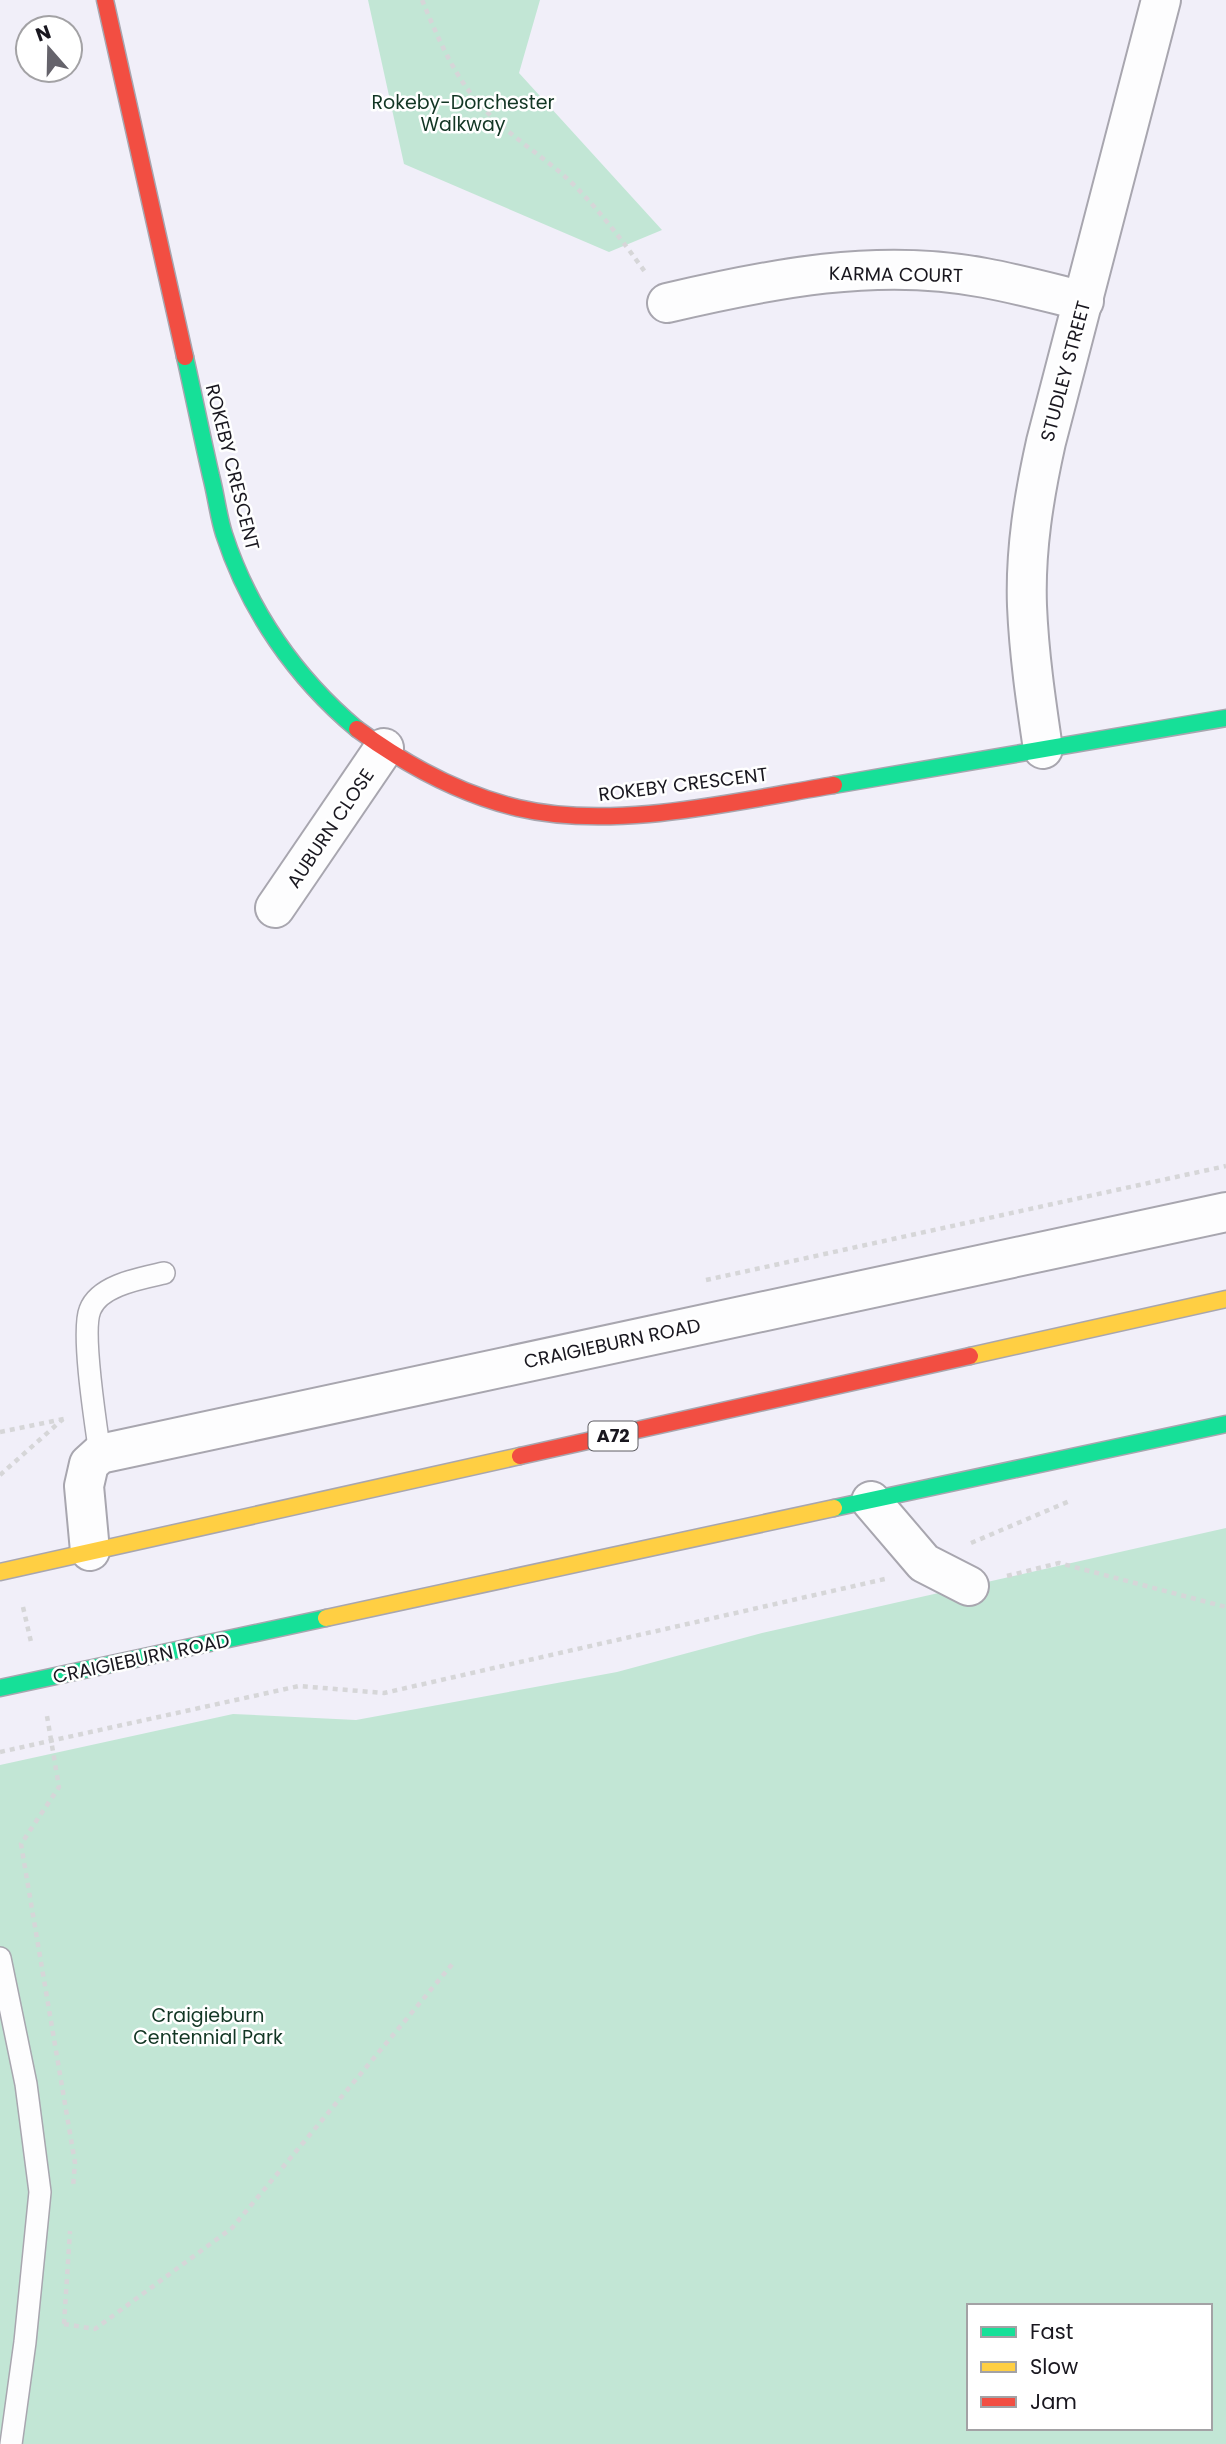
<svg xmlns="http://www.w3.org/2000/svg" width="1226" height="2444" viewBox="0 0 1226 2444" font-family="Poppins,sans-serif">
	<rect width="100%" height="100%" fill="#f1eff9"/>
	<g fill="#c2e6d5" fill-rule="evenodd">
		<path d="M368 0H540L519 73 662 230 609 252 404 164Z"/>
		<path d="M1226 1528V2444H0V1765L233 1714 356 1720 617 1672 762 1633ZM969 2306H1210V2428H969Z"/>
	</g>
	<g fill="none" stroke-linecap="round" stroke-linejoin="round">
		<g stroke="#a8a6af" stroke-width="24">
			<g id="lane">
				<path d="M100 1454C96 1426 81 1332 90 1310 99 1285 142 1278 164 1273"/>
				<path d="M0 1958 26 2084 40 2192 25 2342 11 2444"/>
			</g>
		</g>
		<g stroke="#a8a6af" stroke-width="42">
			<g id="street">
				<path d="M667 303C770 279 878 257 985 278 1018 284 1051 293 1084 301"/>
				<path d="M1043 749C1036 702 1029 654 1027 606 1025 550 1034 496 1046 442L1161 0"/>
				<path d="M275 908 384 748"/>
				<path d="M871 1501 924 1563 969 1586"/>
				<path d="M90 1551 84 1486 89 1464 100 1454 1226 1212"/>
			</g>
		</g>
		<g stroke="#a8a6af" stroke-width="19">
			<g id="fast">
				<path d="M185 357C194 397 202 437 211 476 216 495 218 515 224 534 249 611 296 678 357 729"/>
				<path d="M834 785 1226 718"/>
				<path d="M834 1508 1226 1424"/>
				<path d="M0 1688 326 1618"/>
			</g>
		</g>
		<g stroke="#a8a6af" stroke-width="19">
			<g id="slow">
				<path d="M970 1356 1226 1299"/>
				<path d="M0 1572 520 1456"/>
				<path d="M326 1618 834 1508"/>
			</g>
		</g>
		<g stroke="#a8a6af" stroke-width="19">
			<g id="jam">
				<path d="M105 0 185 357"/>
				<path d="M357 729C406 765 459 794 518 808 615 831 737 801 834 785"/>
				<path d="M520 1456 970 1356"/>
			</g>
		</g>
		<g stroke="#d6d6d8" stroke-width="4.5" stroke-dasharray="5 5" stroke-linecap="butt">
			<path d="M422 0C436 33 450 67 472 95 496 126 531 148 561 173 590 198 623 241 645 272"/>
			<path d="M706 1280 1226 1166"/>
			<path d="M0 1432 64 1419"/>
			<path d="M0 1475 63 1419"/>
			<path d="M971 1543 1072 1500"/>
			<path d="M1007 1576 1059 1563 1226 1607"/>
			<path d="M23 1607 31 1642"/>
			<path d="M47 1716 59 1787 21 1844 75 2163 73 2187"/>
			<path d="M0 1752 299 1686 384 1693 885 1579"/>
			<path d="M64 2324 70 2231"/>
			<path d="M64 2324 95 2329 232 2228 454 1962"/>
		</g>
		<use href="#lane" stroke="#fdfdfe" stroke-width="21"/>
		<use href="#street" stroke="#fdfdfe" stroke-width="38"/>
		<use href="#fast" stroke="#16e098" stroke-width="16"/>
		<use href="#slow" stroke="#ffcf43" stroke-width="16"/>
		<use href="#jam" stroke="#f24e42" stroke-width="16"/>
	</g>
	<g text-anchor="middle" stroke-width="5" stroke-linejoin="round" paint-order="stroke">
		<rect fill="#fff" stroke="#5e5d62" stroke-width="2" x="588.5" y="1421.5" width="49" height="29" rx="5"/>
		<g font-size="18" font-weight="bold" fill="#19171f">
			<text x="613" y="1442">A72</text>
		</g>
		<g font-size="19" fill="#123624" stroke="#fff">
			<text x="463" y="109">Rokeby-Dorchester<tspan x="463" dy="22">Walkway</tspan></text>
			<text x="208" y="2022">Craigieburn<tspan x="208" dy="22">Centennial Park</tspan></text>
		</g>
		<g font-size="19" fill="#19171f" stroke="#fff">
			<text transform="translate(896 274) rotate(1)" y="7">KARMA COURT</text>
			<text transform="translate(1065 371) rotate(-75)" y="7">STUDLEY STREET</text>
			<text transform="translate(233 467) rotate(76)" y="7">ROKEBY CRESCENT</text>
			<text transform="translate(683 784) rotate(-7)" y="7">ROKEBY CRESCENT</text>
			<text transform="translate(330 828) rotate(-56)" y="7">AUBURN CLOSE</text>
			<text transform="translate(612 1343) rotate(-12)" y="7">CRAIGIEBURN ROAD</text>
			<text transform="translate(141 1658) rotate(-12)" y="7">CRAIGIEBURN ROAD</text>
		</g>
	</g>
	<rect x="967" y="2304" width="245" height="126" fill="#ffffff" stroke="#a3a2a5" stroke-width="2"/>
	<rect x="981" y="2327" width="35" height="10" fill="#16e098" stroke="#a3a2a5" stroke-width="2"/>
	<text x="1030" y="2339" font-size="21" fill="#19171f">Fast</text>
	<rect x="981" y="2362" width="35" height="10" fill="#ffcf43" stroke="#a3a2a5" stroke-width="2"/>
	<text x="1030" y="2374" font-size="21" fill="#19171f">Slow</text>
	<rect x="981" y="2397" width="35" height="10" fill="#f24e42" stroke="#a3a2a5" stroke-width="2"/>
	<text x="1030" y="2409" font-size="21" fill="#19171f">Jam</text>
	<g transform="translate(49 49) rotate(340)"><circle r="33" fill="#ffffff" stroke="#a3a2a5" stroke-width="2"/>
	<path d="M0-5L12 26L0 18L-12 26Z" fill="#65636b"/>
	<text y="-10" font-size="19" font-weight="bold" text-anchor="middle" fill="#19171f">N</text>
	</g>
</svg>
